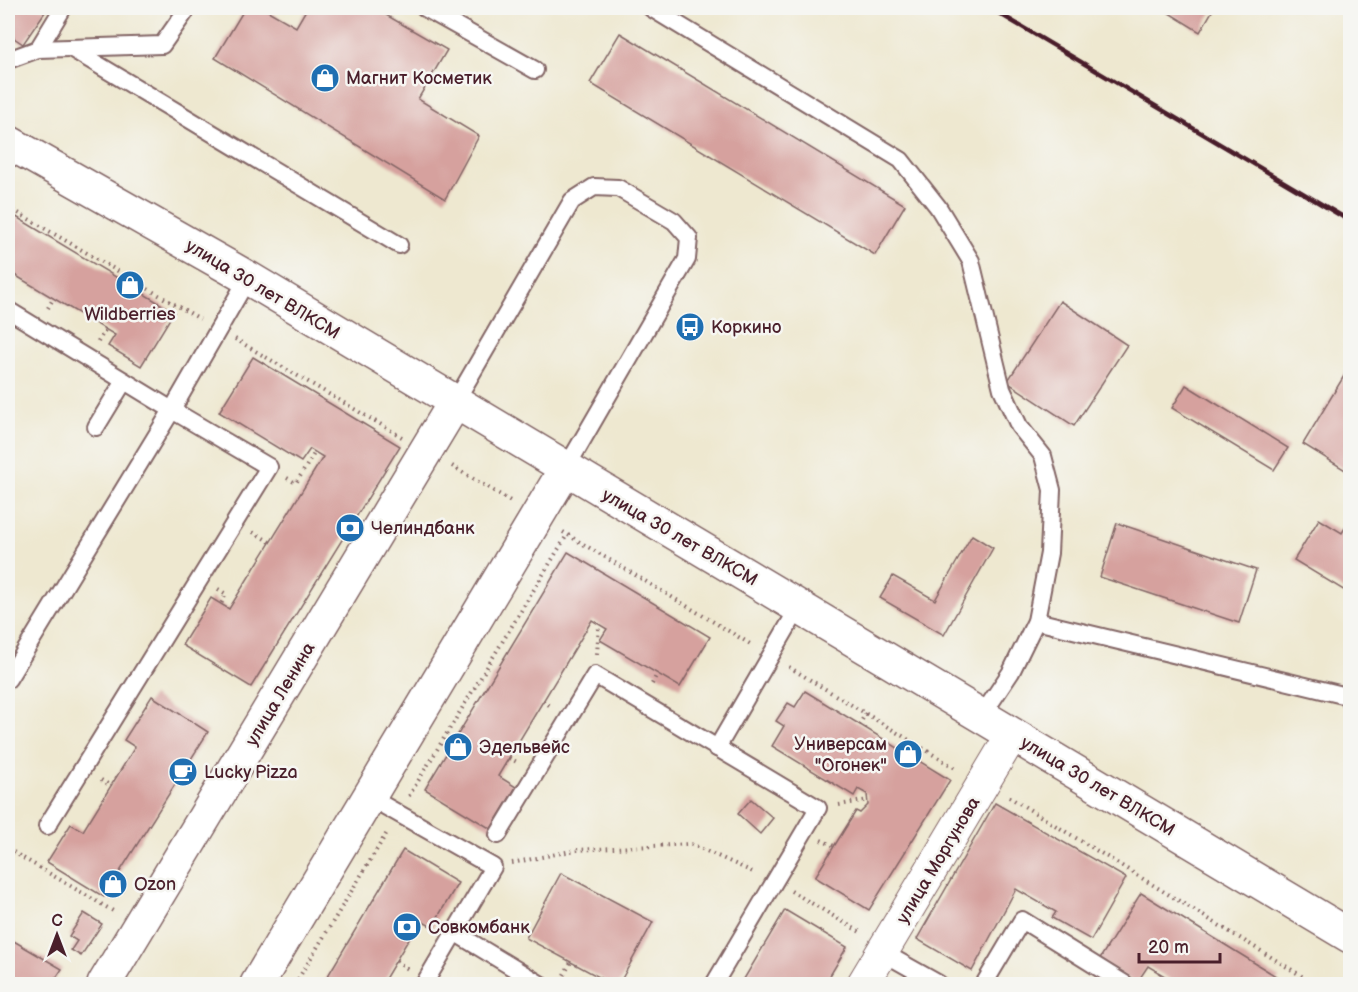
<svg xmlns="http://www.w3.org/2000/svg" width="1358" height="992" viewBox="0 0 1358 992" font-family="'Balsamiq Sans',sans-serif">
	<rect width="100%" height="100%" fill="#f6f6f2"/>
	<filter id="ink" filterUnits="userSpaceOnUse"><feTurbulence type="fractalNoise" baseFrequency=".0167" numOctaves="2"/><feDisplacementMap in="SourceGraphic" scale="12" xChannelSelector="R" yChannelSelector="G"/><feConvolveMatrix kernelMatrix="1 2 1 2 8 2 1 2 1" color-interpolation-filters="sRGB"/></filter>
	<filter id="wash" filterUnits="userSpaceOnUse"><feTurbulence type="fractalNoise" baseFrequency=".008" numOctaves="4" result="noise"/><feDisplacementMap in="SourceGraphic" scale="24" xChannelSelector="R" yChannelSelector="G"/><feGaussianBlur stdDeviation="1.35" result="paint"/><feColorMatrix in="noise" values="0 0 0 0 0 0 0 0 0 0 0 0 0 0 0 0 0 1.4 0 .05"/><feComposite in="paint" operator="in"/></filter>
	<g filter="url(#wash)">
		<rect width="100%" height="100%" fill="#eee8d0"/>
		<g id="blocks">
			<g fill="#d6a19e">
				<path d="M8 8H45L47 9 23 44 8 34Z"/>
				<path d="M245 8H263L296 27 307 8H374L447 50 418 99 479 136 445 199 215 58Z"/>
				<path d="M1161 8H1214L1200 32Z"/>
				<path d="M620 33 905 205 875 255 590 83Z"/>
				<path d="M8 212 174 312 141 366 108 346 115 335 8 271Z"/>
				<path d="M1060 301 1127 345 1074 426 1007 382Z"/>
				<path d="M253 357 400 446 251 687 182 645 211 598 229 609 323 457 310 449 301 462 219 412Z"/>
				<path d="M1350 366V473L1303 444Z"/>
				<path d="M1186 385 1288 448 1274 470 1172 408Z"/>
				<path d="M1319 519 1342 533 1348 523 1350 525V594L1294 560Z"/>
				<path d="M1117 523 1256 570 1239 623 1100 577Z"/>
				<path d="M972 535 993 548 944 635 880 598 893 576 935 600Z"/>
				<path d="M568 552 710 637 680 687 600 640 607 629 592 620 498 776 516 787 491 829 425 789Z"/>
				<path d="M805 691 950 780 869 910 815 877 856 811 860 813 868 805 867 794 858 789 854 796 772 746 784 726 776 721 788 703 795 707Z"/>
				<path d="M152 696 208 732 104 897 47 862 71 824 83 831 135 747 124 740Z"/>
				<path d="M751 799 773 818 760 834 738 814Z"/>
				<path d="M995 803 1126 878 1091 940 1052 918 1056 912 1016 889 972 971 917 939Z"/>
				<path d="M403 850 458 883 432 927 420 920 382 984H323Z"/>
				<path d="M561 873 653 922 619 984H612L526 938Z"/>
				<path d="M1141 893 1279 978 1275 984H1178L1148 966 1136 984 1099 960Z"/>
				<path d="M785 910 847 947 825 984H741Z"/>
				<path d="M84 913 102 924 81 956 71 950 77 941 69 936Z"/>
				<path d="M12 940 62 969 52 984H8V948Z"/>
			</g>
		</g>
	</g>
	<g filter="url(#ink)">
		<use href="#blocks" fill-opacity="0" stroke="#836565" stroke-width="1.5"/>
		<g fill="none" stroke-linecap="round" stroke-linejoin="round">
			<g stroke="#836565" stroke-width="20">
				<g id="lane">
					<path d="M425 8 535 70"/>
					<path d="M651 8 901 160 938 207 971 261 1002 389 1019 426 1043 456 1052 490 1049 553 1036 621 1011 672 981 717"/>
					<path d="M38 49 162 45 188 8"/>
					<path d="M72 49 399 245"/>
					<path d="M8 60 38 49 63 8"/>
					<path d="M8 310 172 410 248 278"/>
					<path d="M454 404 572 201 594 187 618 188 674 221 689 238 687 259 565 470"/>
					<path d="M96 427 124 381"/>
					<path d="M1036 621 1347 696 1350 700"/>
					<path d="M8 679 172 410 269 467 47 826"/>
					<path d="M717 748 799 607"/>
					<path d="M369 797 493 867 424 984"/>
					<path d="M498 835 595 675 818 808 714 984"/>
					<path d="M454 932 540 984"/>
					<path d="M882 952 939 984"/>
					<path d="M984 984 1022 920 1125 984"/>
				</g>
			</g>
			<g stroke="#836565" stroke-width="34">
				<path id="street" d="M863 984 1012 735"/>
			</g>
			<g stroke="#836565" stroke-width="36">
				<g id="secondary">
					<path d="M8 142 248 278 1350 936"/>
					<path d="M104 984 454 404"/>
					<path d="M257 984 565 470"/>
				</g>
			</g>
			<g stroke="#836565" stroke-width="4" stroke-dasharray="1.5 4.5" stroke-linecap="butt">
				<path d="M8 207 200 319"/>
				<path d="M8 278 11 273"/>
				<path d="M48 308 53 299"/>
				<path d="M235 339 402 437"/>
				<path d="M98 342 105 330"/>
				<path d="M452 466 512 502"/>
				<path d="M287 478 296 483 315 452"/>
				<path d="M253 532 270 542"/>
				<path d="M563 532 752 645"/>
				<path d="M218 589 226 594 221 604"/>
				<path d="M597 654 599 624"/>
				<path d="M789 667 957 769"/>
				<path d="M652 684 657 674"/>
				<path d="M543 701 552 707"/>
				<path d="M859 725 866 713"/>
				<path d="M908 754 916 744"/>
				<path d="M509 758 517 762"/>
				<path d="M183 772 194 778"/>
				<path d="M101 780 111 786"/>
				<path d="M409 796 567 535"/>
				<path d="M1009 797 1315 984"/>
				<path d="M839 805 868 800"/>
				<path d="M821 840 834 846"/>
				<path d="M8 849 113 911"/>
				<path d="M512 863 576 850 691 844 755 873"/>
				<path d="M113 884 125 891"/>
				<path d="M791 891 862 933"/>
				<path d="M396 961 408 969"/>
				<path d="M561 980 571 962"/>
				<path d="M295 984 388 831"/>
				<path d="M1152 984 1160 973"/>
			</g>
			<use href="#lane" stroke="#fff" stroke-width="16"/>
			<use href="#street" stroke="#fff" stroke-width="32"/>
			<use href="#secondary" stroke="#fff" stroke-width="33"/>
			<path stroke="#4a1f2b" stroke-width="4.5" d="M990 8 1350 221"/>
		</g>
	</g>
	<defs>
		<g id="shop-disc" transform="scale(1.5)"><circle r="9.5" fill="#1f6fb2" stroke="#f6f6f2"/><path d="M-5-2.5h2.3a2.7 3.5 0 0 1 5.4 0H5L5.5 6h-11ZM-1.5-2.5h3a1.5 2.3 0 0 0-3 0Z" fill="#fff"/></g>
		<g id="bus-disc" transform="scale(1.5)"><circle r="9.5" fill="#1f6fb2" stroke="#f6f6f2"/><path d="M-5-6H5V4H4V6H2V4H-2V6H-4V4H-5ZM-3.5-4V0h7V-4ZM-3.5 1.2v1.5H-2V1.2ZM2 1.2v1.5H3.5V1.2Z" fill="#fff"/></g>
		<g id="bank-disc" transform="scale(1.5)"><circle r="9.5" fill="#1f6fb2" stroke="#f6f6f2"/><path d="M-6-4H6V4H-6ZM0-2.3a2.3 2.3 0 1 0 0 4.6a2.3 2.3 0 1 0 0-4.6Z" fill="#fff"/></g>
		<g id="cafe-disc" transform="scale(1.5)"><circle r="9.5" fill="#1f6fb2" stroke="#f6f6f2"/><path d="M-5.5-4.5H6V0H3Q3 3.5 0 3.5H-2.5Q-5.5 3.5-5.5 0ZM3-3.2v2h1.7v-2ZM-6 4.5H4V6H-6Z" fill="#fff"/></g>
	</defs>
	<g fill-rule="evenodd">
		<use href="#shop-disc" x="325" y="78"/>
		<use href="#shop-disc" x="130" y="285"/>
		<use href="#bus-disc" x="690" y="327"/>
		<use href="#bank-disc" x="350" y="528"/>
		<use href="#shop-disc" x="458" y="747"/>
		<use href="#shop-disc" x="908" y="754"/>
		<use href="#cafe-disc" x="183" y="772"/>
		<use href="#shop-disc" x="113" y="884"/>
		<use href="#bank-disc" x="407" y="927"/>
	</g>
	<g text-anchor="middle" stroke-width="5" stroke-linejoin="round" paint-order="stroke">
		<g font-size="18" fill="#4a1f2b" stroke="#f6f6f2" text-anchor="start">
			<text x="346" y="84">Магнит Косметик</text>
			<text x="130" y="320" text-anchor="middle">Wildberries</text>
			<text x="711" y="333">Коркино</text>
			<text x="371" y="534">Челиндбанк</text>
			<text x="887" y="750" text-anchor="end">Универсам<tspan x="887" dy="21">"Огонек"</tspan></text>
			<text x="479" y="753">Эдельвейс</text>
			<text x="204" y="778">Lucky Pizza</text>
			<text x="134" y="890">Ozon</text>
			<text x="428" y="933">Совкомбанк</text>
		</g>
		<g font-size="18" fill="#4a1f2b" stroke="#f6f6f2">
			<text transform="translate(263 289) rotate(31)" y="6">улица 30 лет ВЛКСМ</text>
			<text transform="translate(680 537) rotate(30)" y="6">улица 30 лет ВЛКСМ</text>
			<text transform="translate(280 694) rotate(-59)" y="6">улица Ленина</text>
			<text transform="translate(1098 786) rotate(31)" y="6">улица 30 лет ВЛКСМ</text>
			<text transform="translate(938 860) rotate(-59)" y="6">улица Моргунова</text>
		</g>
	</g>
	<rect width="1358" height="992" fill="none" stroke="#f6f6f2" stroke-width="30"/>
	<g transform="translate(57 935)" stroke="#f6f6f2" stroke-width="4.5" paint-order="stroke">
	<path d="M0-4.5L10 22L0 15L-10 22Z" fill="#4a1f2b"/>
	<text y="-9" font-size="16" font-weight="bold" text-anchor="middle" fill="#4a1f2b">С</text>
	</g>
	<path d="M1139 953v9h81v-9" fill="none" stroke="#4a1f2b" stroke-width="3"/>
	<text x="1148" y="953" font-size="18" fill="#4a1f2b" stroke="#f6f6f2" stroke-width="4.5" paint-order="stroke">20 m</text>
</svg>
